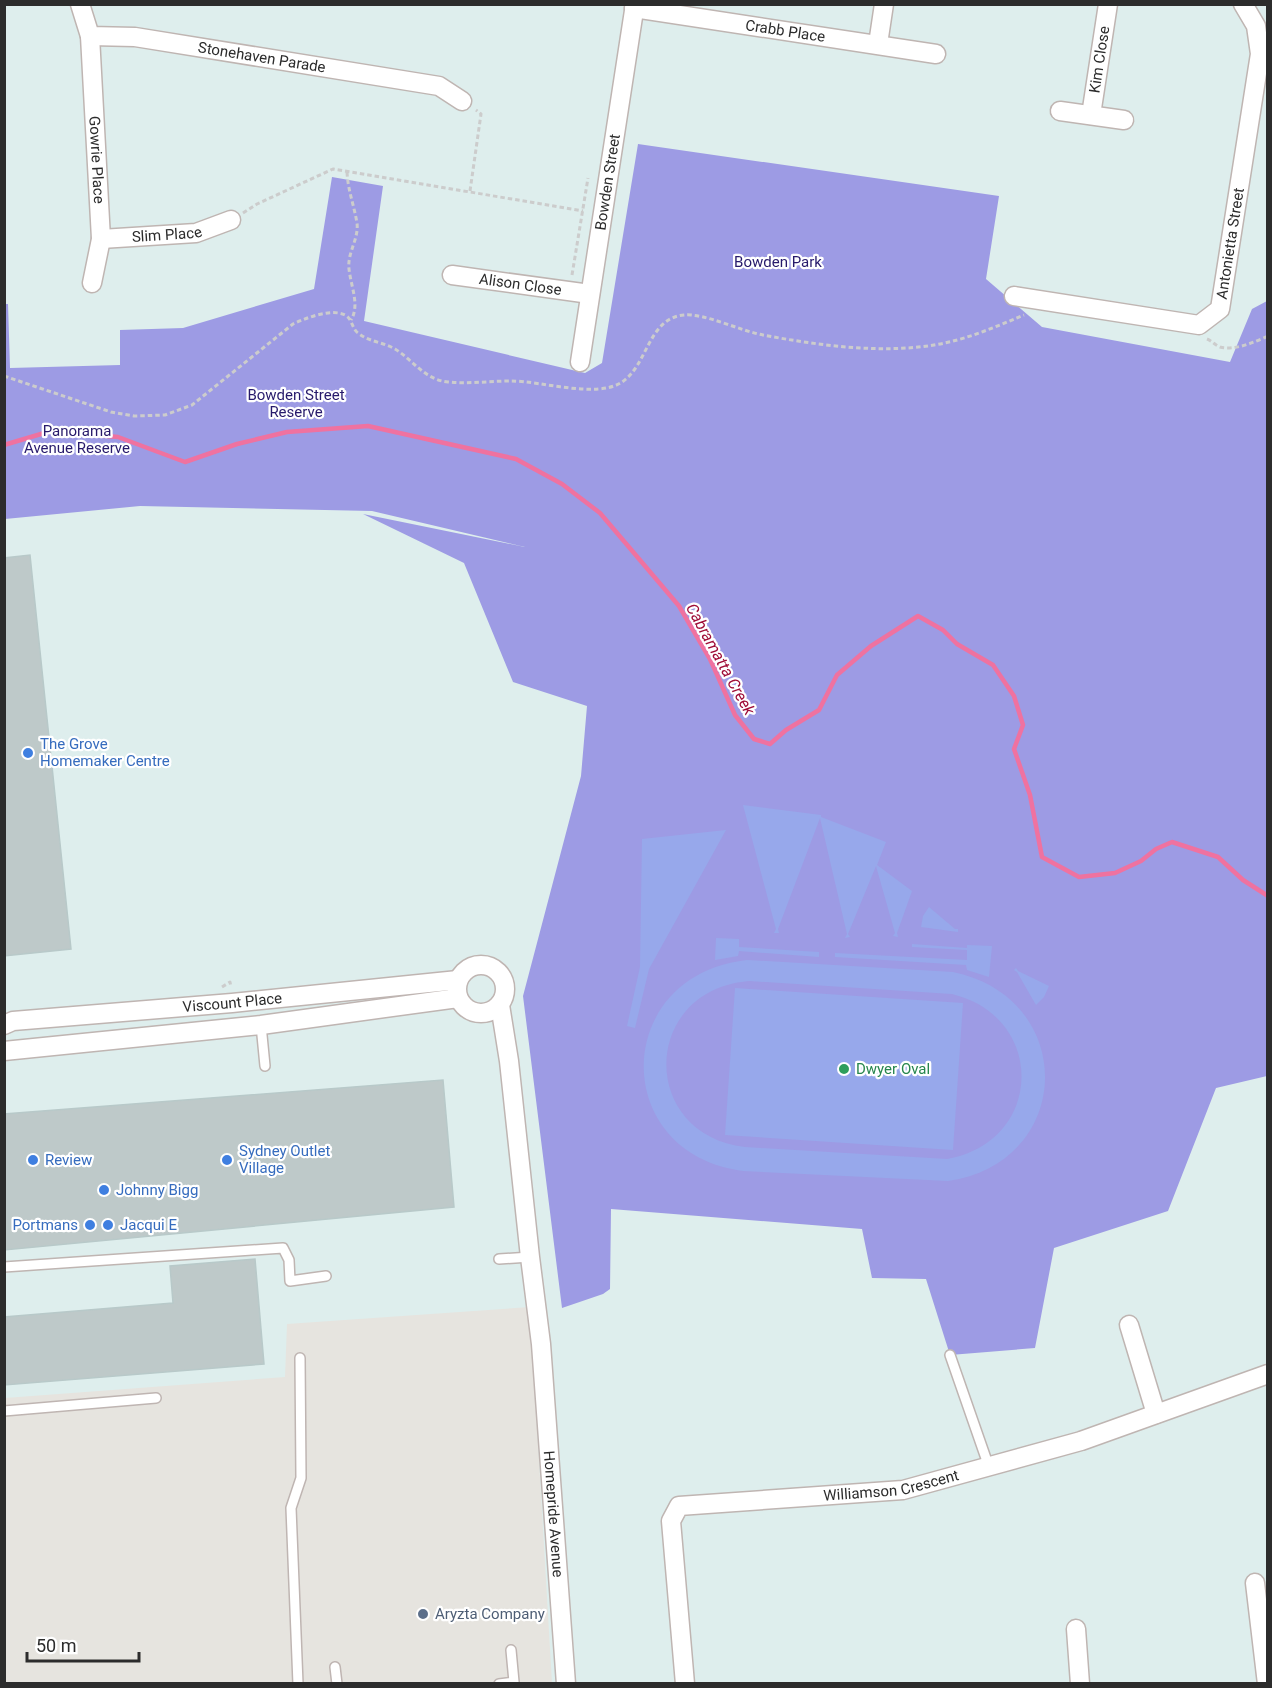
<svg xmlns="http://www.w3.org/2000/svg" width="1272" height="1688" viewBox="0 0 1272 1688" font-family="Roboto,sans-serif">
	<rect width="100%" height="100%" fill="#deeeed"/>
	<path fill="#e6e4df" d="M530 1307 552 1683 5 1684V1398L285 1377 287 1324Z"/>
	<path fill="#9d9be4" d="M638 144 999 196 986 279 1042 327 1230 362 1252 309 1267 301V1076L1216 1088 1168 1211 1054 1248 1035 1348 950 1355 926 1279 872 1278 862 1229 611 1209 610 1289 603 1294 562 1308 523 996 581 776 587 706 513 682 464 563 363 514 525 547 372 511 140 506 5 519 4 304H8L10 368 120 365V330L183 328 314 289 332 177 383 186 364 321 585 373 602 363Z"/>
	<g fill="#97a8eb" fill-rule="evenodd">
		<path d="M743 805 821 815V817L886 842 877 865 912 891 897 933 898 937 893 936 895 933 876 866 848 934 850 937 845 938 847 934 820 818 778 929 779 933H774L776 929Z"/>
		<path d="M726 830 649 969 635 1028 627 1026 640 967 642 839Z"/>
		<path d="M929 907 955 929H958V932L921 927 923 916Z"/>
		<path d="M716 938 739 939V947L819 952V957L739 951 738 956 715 960Z"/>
		<path d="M912 944 967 948V945L992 946 989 977 967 970 966 965 835 957V953L967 960V950L912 947Z"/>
		<path d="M747 960 953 972C1078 998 1075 1162 948 1181L743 1171C609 1154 611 975 747 960ZM749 981 952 994C1047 1017 1044 1142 947 1159L745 1147C638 1134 641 990 749 981Z"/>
		<path d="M1016 968 1018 971 1049 986 1044 997 1036 1005 1017 972 1014 970Z"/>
		<path d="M735 988 963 1003 953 1150 725 1135Z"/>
	</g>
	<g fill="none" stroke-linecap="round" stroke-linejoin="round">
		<path stroke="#ef72a0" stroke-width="4.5" d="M4 445 51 431 118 437 185 462 237 444 287 432 368 426 516 459 562 484 600 513 679 606 710 659 735 715 754 739 770 744 786 730 819 710 837 675 871 646 918 616 943 630 957 644 993 665 1014 696 1023 725 1014 749 1030 795 1042 857 1079 877 1115 873 1141 861 1156 849 1172 842 1218 857 1243 880 1268 896"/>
	</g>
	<g fill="#bec9c9" stroke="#b8c9c9" stroke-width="1.5">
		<path d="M30 555 71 949 4 956V558Z"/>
		<path d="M443 1080 454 1207 4 1250V1114Z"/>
		<path d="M255 1259 264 1364 4 1385V1317L173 1303 170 1266Z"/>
	</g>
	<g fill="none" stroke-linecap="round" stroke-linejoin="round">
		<g stroke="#bfb5b2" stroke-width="12">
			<g id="service">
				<path d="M261 1025 265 1066"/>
				<path d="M499 1259 530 1257"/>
				<path d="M4 1267 283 1248 289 1260 290 1281 326 1276"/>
				<path d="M950 1355 989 1467"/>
				<path d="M4 1411 156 1398"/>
				<path d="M335 1667 337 1684"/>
				<path d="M298 1684 291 1508 301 1478 300 1358"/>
				<path d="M499 1684 514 1682 511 1650"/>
			</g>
		</g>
		<g stroke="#bfb5b2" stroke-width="21">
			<g id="minor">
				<path id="s1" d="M80 4 90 36 135 37 439 86 462 101"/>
				<path id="s2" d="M634 8 936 54"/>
				<path id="s3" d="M90 36 101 239 92 283"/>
				<path d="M878 44 884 4"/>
				<path d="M1060 111 1124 120"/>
				<path id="s4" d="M1091 115 1108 4"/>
				<path id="s5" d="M101 239 196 233 231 220"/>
				<path id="s6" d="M452 275 590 294"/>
				<path id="s7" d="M1014 296 1199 325 1220 309 1260 54 1256 26 1243 4"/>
				<path id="s8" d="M580 362 635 4"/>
				<circle cx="481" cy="989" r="24"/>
				<path id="s9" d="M500 1005 509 1061 530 1257 541 1344 566 1684"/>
				<path id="s10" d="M4 1025 13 1021 232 1003 458 980"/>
				<path d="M4 1051 261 1025 458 998"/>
				<path d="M1129 1325 1156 1414"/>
				<path d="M1255 1583 1267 1684"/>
				<path d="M1076 1629 1080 1684"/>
				<path id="s11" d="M685 1684 671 1521 679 1506 903 1490 1081 1441 1268 1374"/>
			</g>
		</g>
		<g stroke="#ccc" stroke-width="3" stroke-dasharray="4.5 3" stroke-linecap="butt">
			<path d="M347 172C348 191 354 205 357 223 359 239 347 253 349 269 351 287 360 305 351 320"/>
			<path d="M470 191 481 114 476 110"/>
			<path d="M243 213 257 204 333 169 583 211"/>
			<path d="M572 275 588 178"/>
			<path d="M1207 339C1212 341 1215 345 1220 347 1234 351 1255 342 1268 336"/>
			<path d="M4 376 111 412 134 416 165 415 192 405 293 324C306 318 331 308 345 315 352 318 352 329 358 333 369 342 383 342 395 349 413 360 425 380 448 382 469 384 490 381 511 381 542 381 597 399 622 382 648 365 648 318 684 315 704 313 741 331 763 335 816 345 880 354 934 345 966 340 995 327 1024 315"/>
			<path d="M222 987 230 982 231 987"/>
		</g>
		<use href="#service" stroke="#fff" stroke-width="9"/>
		<use href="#minor" stroke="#fff" stroke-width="18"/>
	</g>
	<g fill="#3f7fe0" stroke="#fff" stroke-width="2">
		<circle cx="28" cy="753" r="6"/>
		<circle cx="33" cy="1160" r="6"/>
		<circle cx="227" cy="1160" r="6"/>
		<circle cx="104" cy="1190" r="6"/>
		<circle cx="90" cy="1225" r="6"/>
		<circle cx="108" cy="1225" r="6"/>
	</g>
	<circle fill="#2e9e5b" stroke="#fff" stroke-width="2" cx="844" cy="1069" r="6"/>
	<circle fill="#5c6f8a" stroke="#fff" stroke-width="2" cx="423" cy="1614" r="6"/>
	<g text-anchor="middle" stroke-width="4.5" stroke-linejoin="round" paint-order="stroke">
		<g font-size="15" fill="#2c2c2c" stroke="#fff">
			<text dy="5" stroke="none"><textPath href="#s2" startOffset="153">Crabb Place</textPath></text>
			<text dy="5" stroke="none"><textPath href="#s1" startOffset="207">Stonehaven Parade</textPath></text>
			<text dy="5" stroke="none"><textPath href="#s4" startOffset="56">Kim Close</textPath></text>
			<text dy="5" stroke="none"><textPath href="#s3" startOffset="124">Gowrie Place</textPath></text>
			<text dy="5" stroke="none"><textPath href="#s8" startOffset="182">Bowden Street</textPath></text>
			<text dy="5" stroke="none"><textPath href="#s5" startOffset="66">Slim Place</textPath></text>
			<text dy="5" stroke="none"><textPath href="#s7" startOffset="280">Antonietta Street</textPath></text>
			<text dy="5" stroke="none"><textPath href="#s6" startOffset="69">Alison Close</textPath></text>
			<text dy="5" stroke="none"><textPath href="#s10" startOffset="230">Viscount Place</textPath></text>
			<text dy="5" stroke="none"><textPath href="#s11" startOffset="394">Williamson Crescent</textPath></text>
			<text dy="5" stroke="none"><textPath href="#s9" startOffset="512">Homepride Avenue</textPath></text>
		</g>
		<g font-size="15" fill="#271a6b" stroke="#fff">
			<text x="778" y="267">Bowden Park</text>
			<text x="296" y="400">Bowden Street<tspan x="296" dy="17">Reserve</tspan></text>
			<text x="77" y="436">Panorama<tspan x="77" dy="17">Avenue Reserve</tspan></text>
		</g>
		<g font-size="15" fill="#366cbe" stroke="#fff" text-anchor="start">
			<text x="40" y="749">The Grove<tspan x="40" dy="17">Homemaker Centre</tspan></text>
			<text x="239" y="1156">Sydney Outlet<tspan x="239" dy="17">Village</tspan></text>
			<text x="45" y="1165">Review</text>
			<text x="116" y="1195">Johnny Bigg</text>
			<text x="78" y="1230" text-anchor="end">Portmans</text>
			<text x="120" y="1230">Jacqui E</text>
		</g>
		<g font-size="15" fill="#27864d" stroke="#fff" text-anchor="start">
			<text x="856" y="1074">Dwyer Oval</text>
		</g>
		<g font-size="15" fill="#4e5e75" stroke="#fff" text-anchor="start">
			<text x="435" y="1619">Aryzta Company</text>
		</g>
		<g font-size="16" font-style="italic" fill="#9f0d37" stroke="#fff">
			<text transform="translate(721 659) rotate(61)" y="6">Cabramatta Creek</text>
		</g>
	</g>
	<rect width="1272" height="1688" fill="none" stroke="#2c2c2c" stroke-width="12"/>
	<path d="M27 1652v9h112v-9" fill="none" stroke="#2c2c2c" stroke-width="3"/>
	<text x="36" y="1652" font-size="18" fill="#2c2c2c" stroke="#ffffff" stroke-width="4.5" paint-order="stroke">50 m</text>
</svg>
